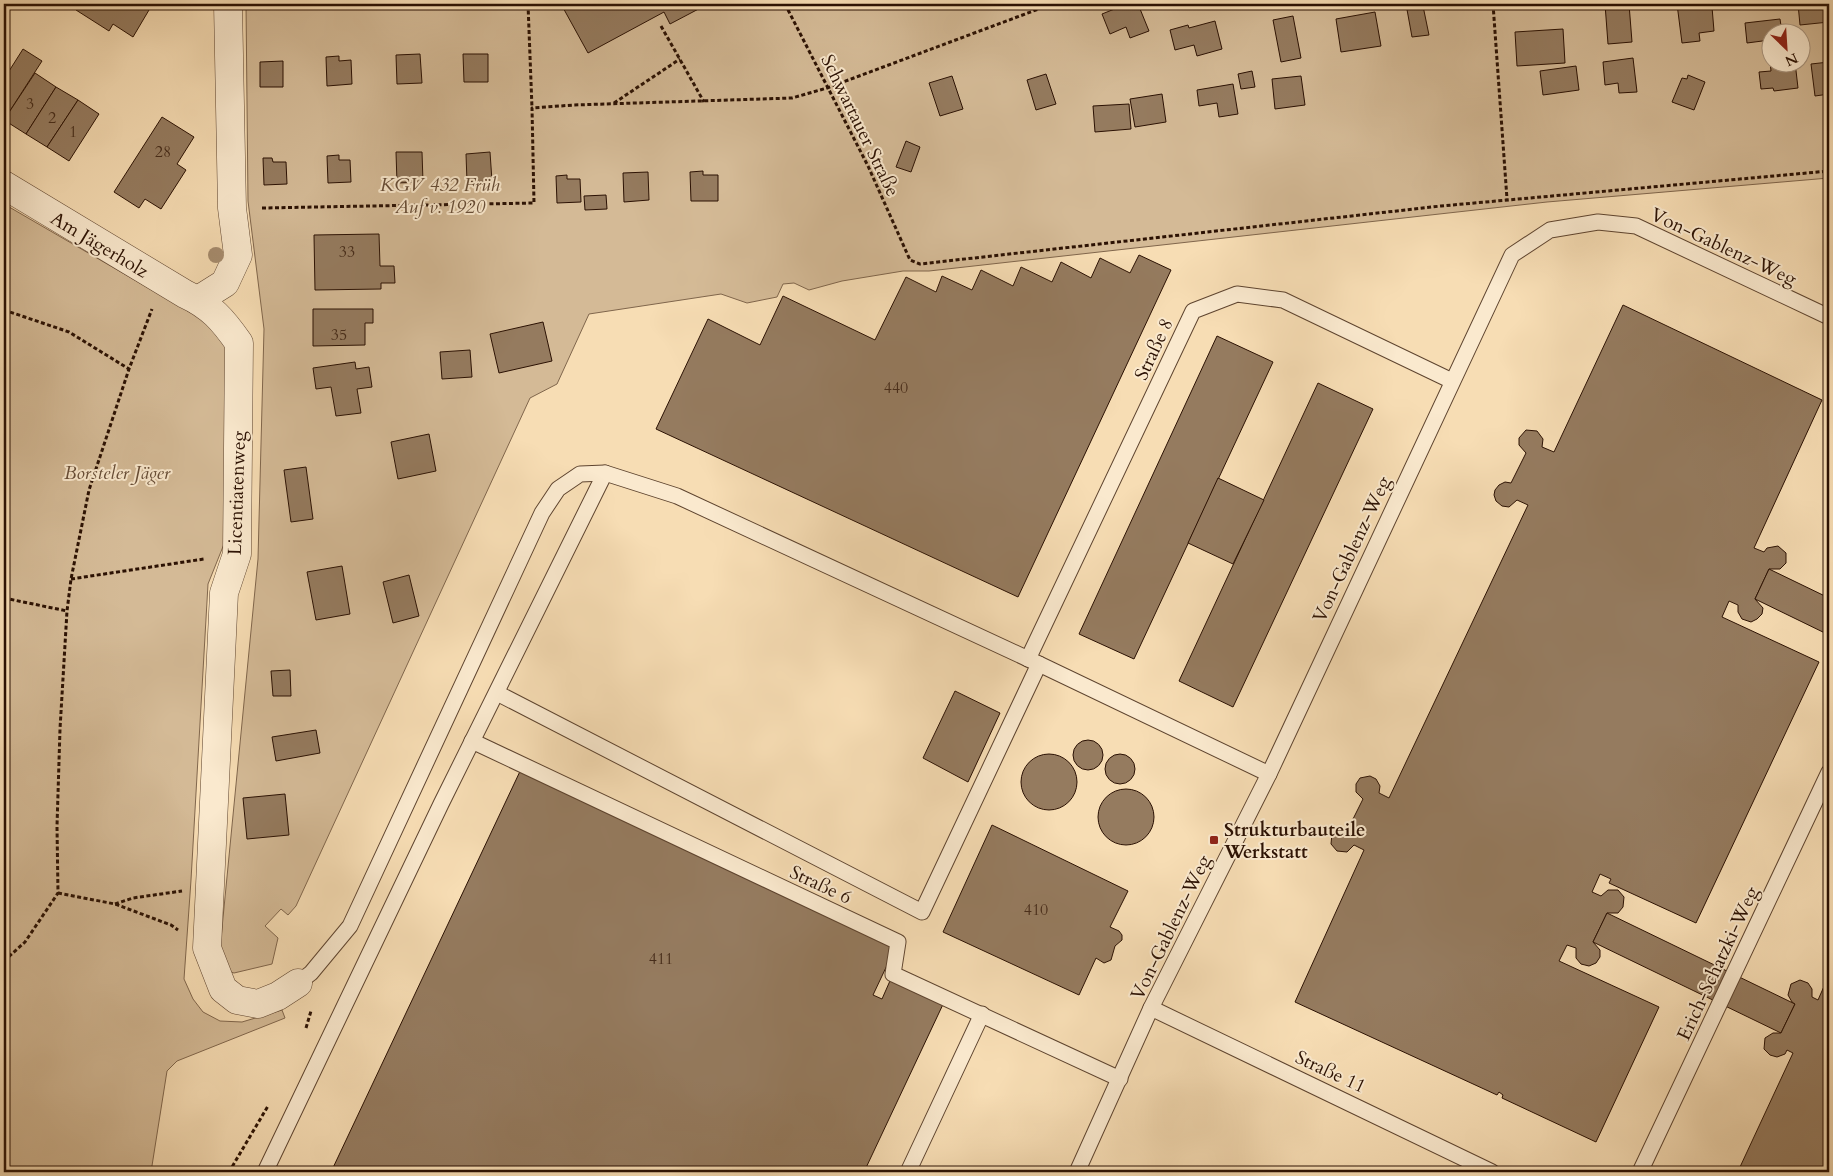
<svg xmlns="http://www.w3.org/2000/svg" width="1833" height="1176" viewBox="0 0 1833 1176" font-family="Cardo,serif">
	<rect width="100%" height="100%" fill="#f7ddb4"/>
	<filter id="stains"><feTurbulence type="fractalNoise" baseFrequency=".004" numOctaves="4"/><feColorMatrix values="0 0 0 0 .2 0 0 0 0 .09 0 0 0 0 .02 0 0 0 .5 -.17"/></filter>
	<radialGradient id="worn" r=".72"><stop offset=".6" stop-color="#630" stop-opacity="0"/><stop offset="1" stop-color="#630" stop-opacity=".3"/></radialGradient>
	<g fill="#d4ba96" stroke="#80664c" fill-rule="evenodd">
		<path d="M246 4H1829V178L1547 202 929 271H903L842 281 809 290 794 283 783 284 777 297 747 303 721 294 589 314 557 384 530 398 296 906 288 915 281 909 265 926 278 938 272 964 234 973 225 970 219 959 258 559 264 329 248 201ZM1770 32H1800V62H1770Z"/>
		<path d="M4 204 231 336 230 529 208 584 191 880 184 979 193 999 203 1012 220 1021 242 1022 282 1010 285 1018 177 1061 167 1071 151 1172H4Z"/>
	</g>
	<g fill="#957b5f" stroke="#2b1103">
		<path d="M80 4H139L149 10 133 37 113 24 109 31 76 10Z"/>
		<path d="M561 4H708L670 24 664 12 588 53Z"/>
		<path d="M1127 4H1138L1149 31 1130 38 1126 27 1110 34 1102 14Z"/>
		<path d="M1406 4H1436L1423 6 1429 35 1412 37Z"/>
		<path d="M1605 4H1629L1632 42 1608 44Z"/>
		<path d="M1677 4H1707L1708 8 1712 7 1714 31 1699 33 1700 41 1682 43Z"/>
		<path d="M1798 4H1827L1829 22 1800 25Z"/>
		<path d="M1375 12 1381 46 1341 52 1336 19Z"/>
		<path d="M1293 16 1301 58 1281 62 1273 20Z"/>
		<path d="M1780 19 1782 32H1770V40L1747 43 1745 23Z"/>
		<path d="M1215 21 1222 49 1197 56 1194 45 1175 50 1170 30 1188 25 1189 28Z"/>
		<path d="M1563 29 1565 63 1517 66 1515 32Z"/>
		<path d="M23 49 42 61 4 120V79Z"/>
		<path d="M420 54 422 83 397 84 396 55Z"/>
		<path d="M463 54H488V82H464Z"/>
		<path d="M339 56V61L351 60 352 84 327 86 326 57Z"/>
		<path d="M1633 58 1637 92 1619 93 1618 83 1605 85 1603 62Z"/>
		<path d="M283 61V87H260V62Z"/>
		<path d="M1770 61V62H1795L1798 88 1774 91 1773 88 1761 89 1759 72 1771 71Z"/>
		<path d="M1829 62V94L1815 96 1811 64Z"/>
		<path d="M1576 66 1579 90 1543 95 1540 71Z"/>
		<path d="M1252 71 1255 87 1241 89 1238 74Z"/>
		<path d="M35 73 56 87 26 134 4 120Z"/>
		<path d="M1046 74 1056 104 1036 110 1027 80Z"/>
		<path d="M1688 75 1705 82 1694 110 1672 102 1682 78 1687 79Z"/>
		<path d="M952 76 963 109 940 116 929 83Z"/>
		<path d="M1301 76 1305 105 1275 109 1272 79Z"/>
		<path d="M1233 84 1238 114 1219 117 1217 103 1199 106 1197 90Z"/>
		<path d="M56 87 78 100 47 147 26 134Z"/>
		<path d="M1162 94 1166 122 1135 127 1130 99Z"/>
		<path d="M78 100 99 114 69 161 47 147Z"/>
		<path d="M1129 104 1131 129 1095 132 1093 106Z"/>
		<path d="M162 117 194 137 177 164 186 170 161 209 145 199 139 208 114 192Z"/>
		<path d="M906 141 920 147 911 172 896 167Z"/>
		<path d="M396 152H422L423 182 397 183Z"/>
		<path d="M490 152 492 181 467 182 466 154Z"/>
		<path d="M339 155V160H350L351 182 328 183 327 156Z"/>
		<path d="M263 158H272L273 162H286L287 184 264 185Z"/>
		<path d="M703 171V175H718V201H691L690 172Z"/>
		<path d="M648 172 649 200 624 202 623 173Z"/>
		<path d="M567 175V179H580L581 202 557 203 556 176Z"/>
		<path d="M606 195 607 209 585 210 584 196Z"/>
		<path d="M379 234 380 266H394L395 283H381V289L315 290 314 235Z"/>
		<path d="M1139 255 1171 270 1018 597 656 429 708 319 760 345 783 296 875 340 906 277 936 292 942 276 972 290 981 270 1013 286 1021 267 1052 282 1061 262 1091 278 1100 258 1130 273Z"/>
		<path d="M1623 305 1822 400 1754 548 1764 552 1767 548 1778 546 1786 553V563L1780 569H1769L1755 599 1763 608 1762 614 1757 619 1751 622 1742 619 1738 612V605L1729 601 1722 617 1819 662 1696 923 1609 883 1611 879 1600 874 1592 892 1601 896 1608 890H1618L1624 897 1623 907 1618 913H1607L1593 942 1600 950V957L1596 963 1589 966 1581 964 1576 958V948L1567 945 1559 961 1659 1007 1596 1142 1502 1098 1503 1095 1499 1092 1497 1095 1295 1002 1364 850 1354 845 1347 852 1337 851 1331 844 1332 833 1341 828 1348 829 1363 799 1356 792V784L1360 778 1370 776 1376 779 1380 786 1379 793 1389 798 1528 505 1517 500 1509 507 1502 506 1496 501 1494 495 1495 490 1499 485 1505 482 1511 483 1526 453 1519 445V438L1526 430 1537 431 1543 439 1542 447 1554 452Z"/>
		<path d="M313 309H373V323H365V345L313 346Z"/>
		<path d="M543 322 552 361 499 373 490 334Z"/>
		<path d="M1217 336 1273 362 1134 659 1079 634Z"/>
		<path d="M470 350 472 377 442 379 440 352Z"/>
		<path d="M355 362 356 369 369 367 372 387 357 389 361 413 336 416 331 387 316 389 313 368Z"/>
		<path d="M1318 383 1373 409 1233 707 1179 681Z"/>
		<path d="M429 434 436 471 398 479 391 442Z"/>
		<path d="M306 467 313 519 291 522 284 470Z"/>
		<path d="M1218 478 1264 500 1233 564 1188 543Z"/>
		<path d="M342 566 350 614 316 620 307 572Z"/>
		<path d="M1769 569 1829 598V635L1755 599Z"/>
		<path d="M409 575 419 616 393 623 383 582Z"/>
		<path d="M290 670 291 696H273L271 671Z"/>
		<path d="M955 691 1000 713 968 782 923 758Z"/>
		<path d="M316 730 320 753 276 761 272 737Z"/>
		<circle cx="1088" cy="755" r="15"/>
		<circle cx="1120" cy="769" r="15"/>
		<circle cx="1049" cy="782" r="28"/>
		<path d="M523 765 898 942 873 995 882 999 893 974 946 998 864 1172H331Z"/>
		<circle cx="1126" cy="817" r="28"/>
		<path d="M285 794 289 835 247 839 243 798Z"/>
		<path d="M992 825 1128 891 1110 927 1119 931 1122 935V940L1115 946 1111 960 1104 963 1096 958 1079 995 943 932Z"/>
		<path d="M1607 913 1795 1004 1781 1033 1593 942Z"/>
		<path d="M1829 975V1172H1751L1740 1167 1793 1053 1787 1050 1785 1054 1777 1057 1770 1055 1764 1049 1765 1038 1773 1033H1781L1795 1004 1792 1002 1788 995 1791 984 1800 980 1808 983 1812 989V997L1818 1000Z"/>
	</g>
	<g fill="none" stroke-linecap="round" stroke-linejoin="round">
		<g stroke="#5e442f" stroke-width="17">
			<g id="lane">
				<path d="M1028 659 1193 311 1237 294 1283 300 1452 381"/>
				<path d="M497 693 922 912 1039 664"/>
				<path d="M472 741 898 942 893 974 1120 1079"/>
				<path d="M298 983 311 973 350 926 542 513 558 489 580 474 605 473 677 496 1039 664 1269 774"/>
				<path d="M1151 1008 1492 1172"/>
				<path d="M265 1172 441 804 605 473"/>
				<path d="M908 1172 982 1014"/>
				<path d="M1077 1172 1151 1008 1269 774 1512 255 1550 230 1598 222 1636 226 1829 317"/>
				<path d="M1640 1172 1829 772"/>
			</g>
		</g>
		<g stroke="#5e442f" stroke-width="29">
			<g id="street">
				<path d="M4 185 185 294C211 306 223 320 239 343L237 554 224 593 207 948 223 989 237 1000 258 1004 278 996 298 983"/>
				<path d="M198 300 225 283 238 255 232 208 228 4"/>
			</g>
		</g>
		<g stroke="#2b1103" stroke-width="3" stroke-dasharray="4 2.5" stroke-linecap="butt">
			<path d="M528 4 532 108"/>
			<path d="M785 4 868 166 910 260 920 264 1441 206 1829 171"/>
			<path d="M1493 4 1507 199"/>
			<path d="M661 26 704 102"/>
			<path d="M614 103 680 59"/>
			<path d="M262 208 534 203 532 108 574 105 792 98 827 88 1052 4"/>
			<path d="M4 310 69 332 129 369"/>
			<path d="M71 579 204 559"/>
			<path d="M4 598 67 611"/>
			<path d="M58 893 115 904 171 925 178 930"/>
			<path d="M115 904 133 898 182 891"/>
			<path d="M4 961 25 942 58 893 57 826 60 729 67 611 71 579 89 490 129 369 152 309"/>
			<path d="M306 1028 311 1011"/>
			<path d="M4 1077 6 1087 4 1096"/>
			<path d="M229 1172 268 1106"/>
		</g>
		<use href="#lane" stroke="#fae9ce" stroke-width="15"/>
		<use href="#street" stroke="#fae9ce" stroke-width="28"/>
	</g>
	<circle fill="#a78d6f" cx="216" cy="255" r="8"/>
	<rect fill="#8f2418" stroke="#fae9ce" stroke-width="2" x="1209" y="835" width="10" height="10" rx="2.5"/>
	<g text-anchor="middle" stroke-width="4" stroke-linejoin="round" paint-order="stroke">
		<g font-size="16" fill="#462c1a">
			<text x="30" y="109">3</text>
			<text x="52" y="123">2</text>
			<text x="73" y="137">1</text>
			<text x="163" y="157">28</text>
			<text x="347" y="257">33</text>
			<text x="339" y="340">35</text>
			<text x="896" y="393">440</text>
			<text x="1036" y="915">410</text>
			<text x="661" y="964">411</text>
		</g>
		<g font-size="19" fill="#2b1103" stroke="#fae9ce">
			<text transform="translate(861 125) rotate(64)" y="7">Schwartauer Straße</text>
			<text transform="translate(100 244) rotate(31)" y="7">Am Jägerholz</text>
			<text transform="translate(1724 246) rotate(25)" y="7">Von-Gablenz-Weg</text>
			<text transform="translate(1153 349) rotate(-65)" y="7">Straße 8</text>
			<text transform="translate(236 493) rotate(-88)" y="7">Licentiatenweg</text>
			<text transform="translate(1351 549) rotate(-65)" y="7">Von-Gablenz-Weg</text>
			<text transform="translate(821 884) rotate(25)" y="7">Straße 6</text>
			<text transform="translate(1170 927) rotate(-64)" y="7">Von-Gablenz-Weg</text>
			<text transform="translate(1717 963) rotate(-65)" y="7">Erich-Schatzki-Weg</text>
			<text transform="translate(1331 1071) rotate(25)" y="7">Straße 11</text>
		</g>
		<g font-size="19" font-style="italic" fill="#664c36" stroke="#fae9ce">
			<text x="440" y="191">KGV 432 Früh<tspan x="440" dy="22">Auf v. 1920</tspan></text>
			<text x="117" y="479">Borsteler Jäger</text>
		</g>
		<g font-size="19" font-weight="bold" fill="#2b1103" stroke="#fae9ce" text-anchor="start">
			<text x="1224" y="836">Strukturbauteile<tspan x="1224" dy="22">Werkstatt</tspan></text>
		</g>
	</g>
	<rect width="1833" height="1176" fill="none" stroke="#f7ddb4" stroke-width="20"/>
	<rect x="5" y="5" width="1823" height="1166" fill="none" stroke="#2b1103" stroke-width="2.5"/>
	<rect x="10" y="10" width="1813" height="1156" fill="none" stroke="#2b1103"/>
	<g transform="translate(1786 48) rotate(155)"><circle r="24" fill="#fae9ce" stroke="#a7937d"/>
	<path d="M0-4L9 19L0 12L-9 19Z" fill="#8f2418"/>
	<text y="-8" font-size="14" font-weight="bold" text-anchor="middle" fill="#2b1103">N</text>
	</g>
	<rect width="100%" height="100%" filter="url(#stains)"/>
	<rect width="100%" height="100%" fill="url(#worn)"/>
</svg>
